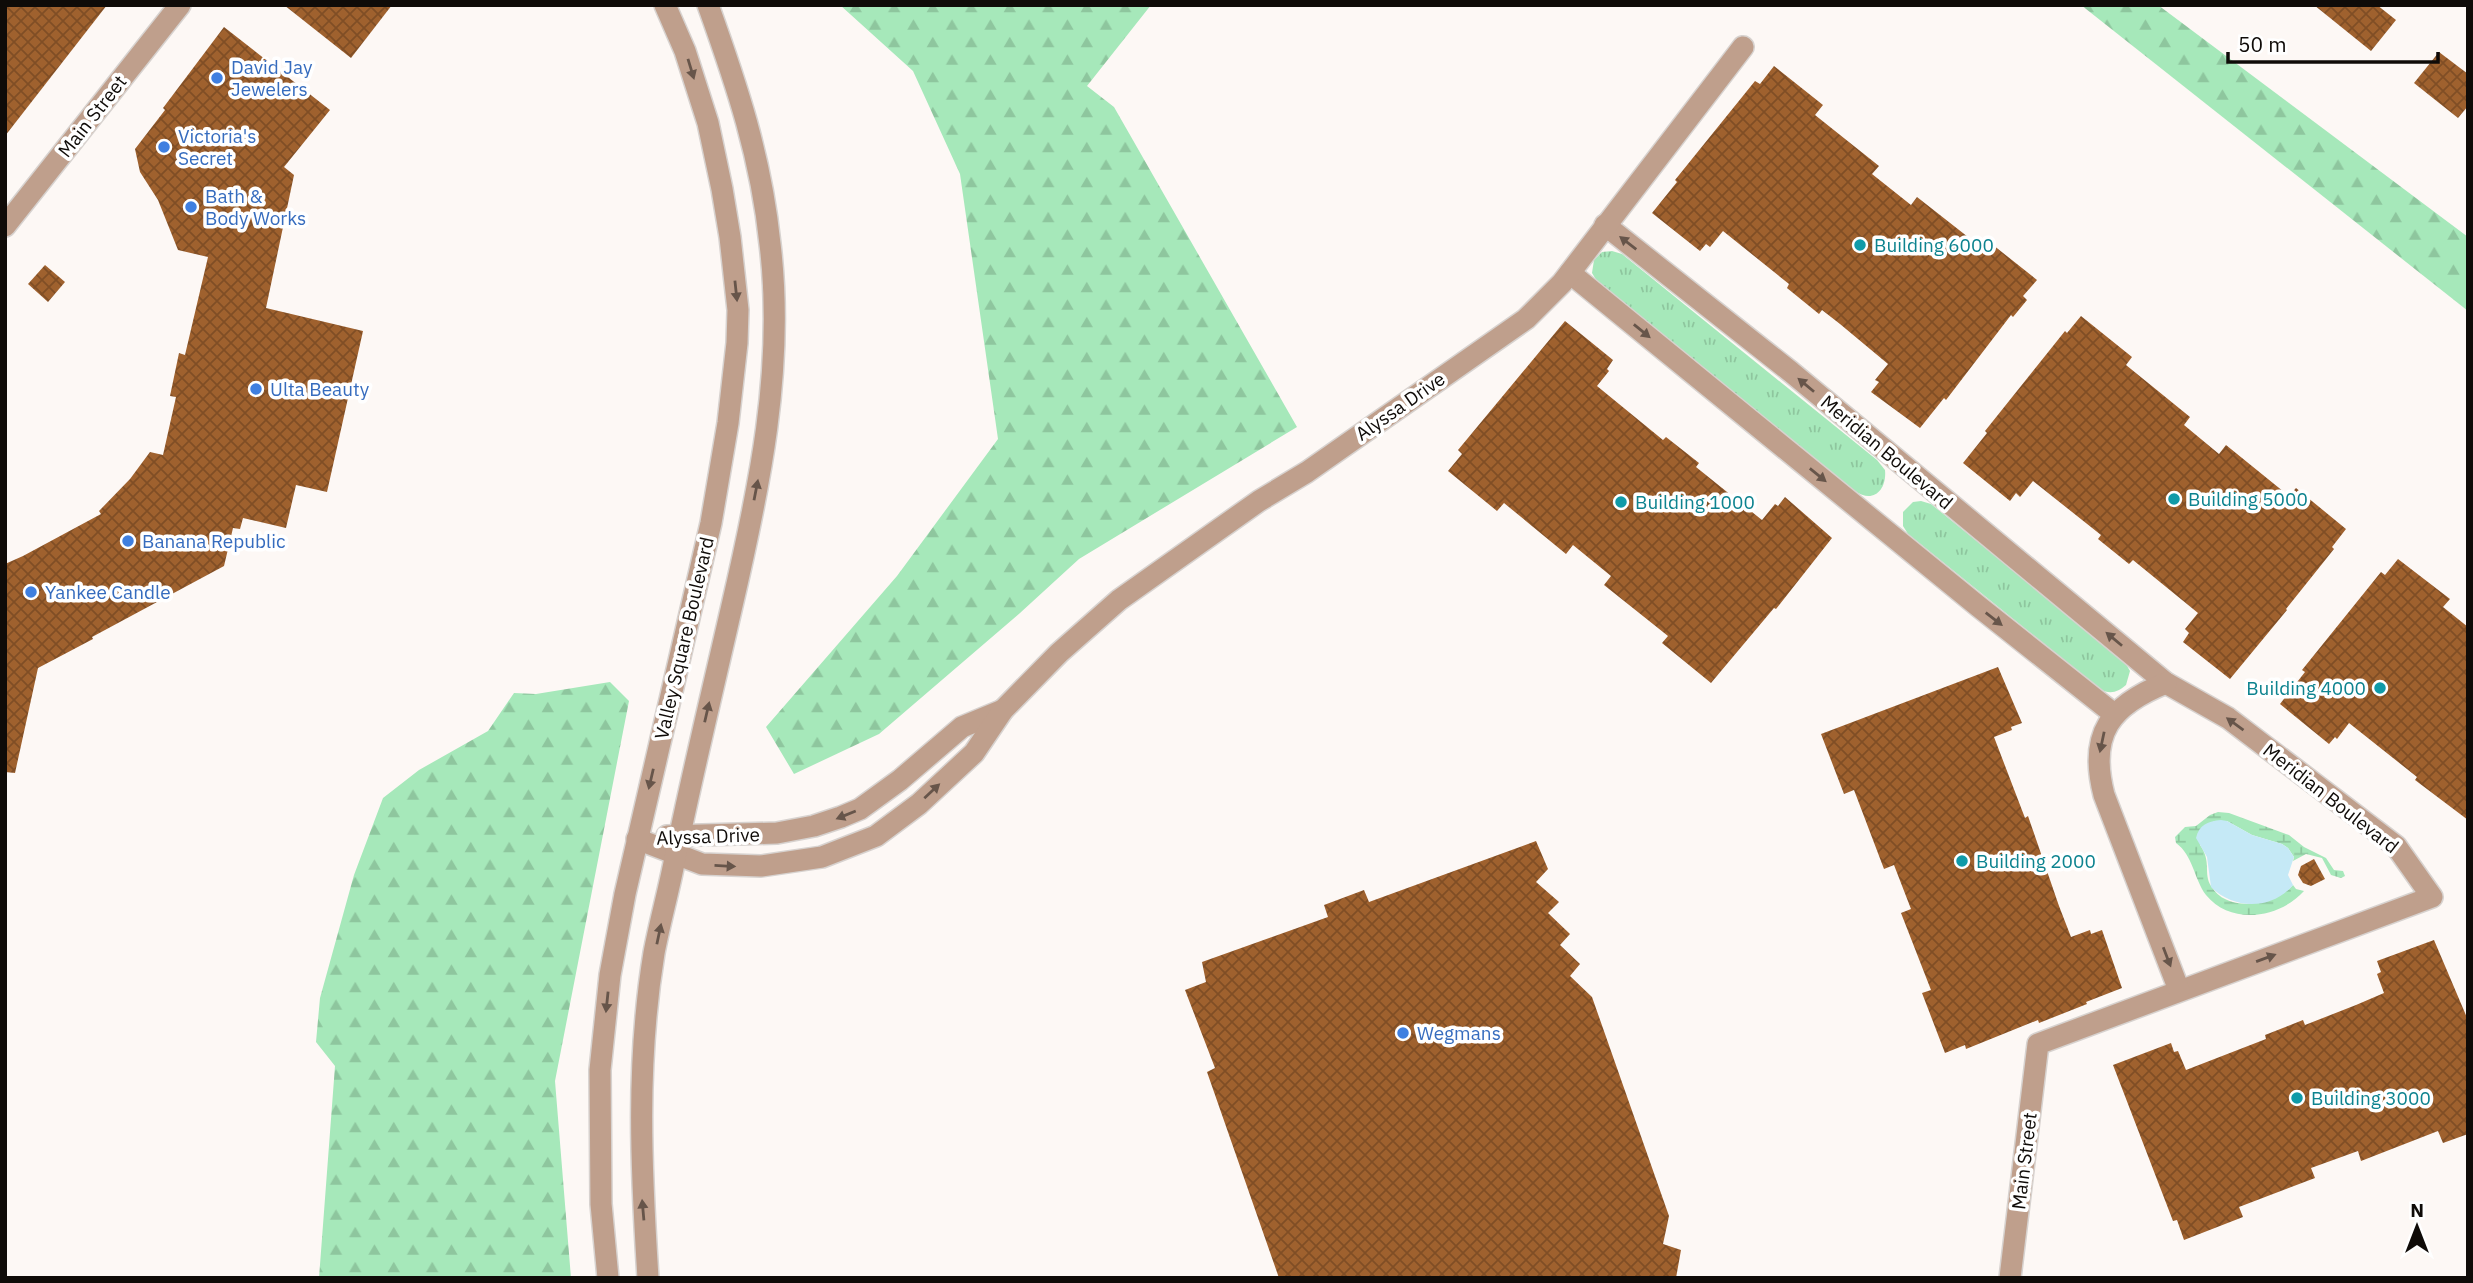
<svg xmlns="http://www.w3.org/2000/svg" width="2473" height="1283" viewBox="0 0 2473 1283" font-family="'IBM Plex Sans',sans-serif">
	<defs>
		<pattern id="grass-tufts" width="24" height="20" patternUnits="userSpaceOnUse" patternTransform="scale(1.75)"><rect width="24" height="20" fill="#a6e8ba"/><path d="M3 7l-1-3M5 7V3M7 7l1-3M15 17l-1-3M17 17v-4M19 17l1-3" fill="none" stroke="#8ec69e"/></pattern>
		<pattern id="forest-firs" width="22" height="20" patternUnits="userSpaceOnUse" patternTransform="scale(1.75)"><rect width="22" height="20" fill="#a6e8ba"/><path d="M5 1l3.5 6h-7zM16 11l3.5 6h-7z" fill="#8ec69e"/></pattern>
		<pattern id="wetland-marsh" width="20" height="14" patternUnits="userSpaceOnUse" patternTransform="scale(1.75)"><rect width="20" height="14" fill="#a6e8ba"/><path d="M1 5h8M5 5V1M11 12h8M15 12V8" fill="none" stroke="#8ec69e"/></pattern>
		<pattern id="building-cross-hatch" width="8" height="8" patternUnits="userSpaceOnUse" patternTransform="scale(1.75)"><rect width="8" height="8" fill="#9f612e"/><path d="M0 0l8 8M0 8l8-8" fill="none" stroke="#804e25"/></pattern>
	</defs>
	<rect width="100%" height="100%" fill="#fdf8f5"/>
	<g fill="url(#grass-tufts)">
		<path d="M1612 251 1622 254 1877 460 1885 470C1887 490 1873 504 1855 491L1598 283 1592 273 1594 260 1602 252Z"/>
		<path d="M1921 501 1931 504 2123 659 2130 671 2126 685C2118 692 2110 695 2100 689L1908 534 1903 526V512L1913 502Z"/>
	</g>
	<g fill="url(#forest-firs)">
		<path d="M840 5H1151L1087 86 1114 107 1297 427 1079 559 1020 613 879 734 794 774 766 727 897 576 998 439 960 174 913 71Z"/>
		<path d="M2081 5H2158L2468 237V311Z"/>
		<path d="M610 682 629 701 555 1081 571 1278H319L335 1066 316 1042 320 998 354 875 383 798 419 770 488 731 514 693 536 694Z"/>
	</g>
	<path fill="url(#wetland-marsh)" d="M2218 812 2229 813 2289 835 2304 847 2326 858 2334 870 2343 871 2345 876 2341 878 2331 875 2322 858 2306 854 2293 861 2294 857 2288 848 2282 844 2252 835 2227 821H2214L2200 845C2212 862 2203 873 2211 886 2227 914 2276 905 2293 885L2296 889 2304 891C2280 918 2231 926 2206 895 2194 879 2193 855 2176 843L2175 837 2185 827 2196 826 2210 815Z"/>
	<path fill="#c5e9f6" d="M2221 820 2227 821 2252 835 2282 844 2288 848 2294 857 2288 875 2293 885C2272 910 2234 910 2211 887L2207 857 2196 838C2199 825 2208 821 2221 820Z"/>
	<g fill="url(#building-cross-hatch)">
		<path d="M5 5H107L5 136Z"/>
		<path d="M284 5H392L351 58Z"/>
		<path d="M2314 5H2377L2396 20 2371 51Z"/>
		<path d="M224 27 330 110 284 167 294 175 266 308 363 331 327 492 296 485 286 528 243 518 240 529 233 528 224 566 92 637 93 639 38 668 15 773 5 772V564L23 556 101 514 99 511 130 479 150 452 163 455 176 397 170 396 179 353 185 355 208 257 178 250 158 200 140 172 135 149 165 110 163 108Z"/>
		<path d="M2439 52 2468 74V106L2458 118 2414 83Z"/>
		<path d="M1774 66 1823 105 1815 115 1879 166 1872 174 1911 205 1917 197 1982 248 1988 241 2037 280 2023 296 2027 300 2013 317 2011 315 1946 400 1944 398 1920 428 1871 392 1879 382 1875 380 1888 364 1840 324 1822 310 1819 314 1787 288 1789 284 1723 231 1710 247 1706 244 1700 251 1652 213 1677 182 1675 180 1755 81 1760 84Z"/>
		<path d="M45 265 65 282 48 302 28 284Z"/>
		<path d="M2081 316 2132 357 2126 365 2190 417 2184 425 2219 454 2226 445 2289 496 2296 488 2346 529 2332 547 2334 549 2286 609 2287 610 2230 679 2183 642 2189 633 2185 629 2198 613 2133 560 2129 564 2098 539 2101 535 2033 481 2020 497 2016 493 2010 501 1963 463 1987 433 1985 431 2065 331 2067 333Z"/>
		<path d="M1565 321 1613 360 1607 369 1609 371 1597 386 1663 440 1666 437 1699 463 1696 467 1732 496 1762 520 1775 504 1778 506 1785 497 1832 538 1776 609 1774 608 1711 683 1662 643 1668 636 1604 585 1611 576 1573 545 1566 554 1504 503 1497 511 1448 471 1462 454 1458 450Z"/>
		<path d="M2398 559 2450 599 2443 607 2468 627V820L2415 780 2417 777 2349 723 2337 739 2335 737 2329 744 2280 704 2305 672 2302 670 2381 572 2385 575Z"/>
		<path d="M1998 667 2022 723 2011 727 2012 730 1994 737 2025 818 2028 816 2059 906 2071 937 2090 930 2091 934 2102 930 2122 988 2086 1002 2087 1004 2039 1023 2038 1020 1966 1049 1965 1045 1945 1053 1922 993 1931 990 1901 913 1911 909 1894 865 1884 869 1854 790 1844 794 1821 734Z"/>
		<path d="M1536 841 1548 869 1536 882 1559 902 1548 913 1570 934 1560 945 1580 964 1570 976 1592 997 1669 1216 1663 1244 1681 1250 1676 1278H1279L1207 1072 1215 1068 1185 990 1206 982 1202 962 1328 917 1324 905 1364 890 1369 902Z"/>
		<path d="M2314 859 2325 879 2311 886 2303 883 2298 875 2301 866Z"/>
		<path d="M2434 940 2468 1020V1134L2443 1143 2438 1131 2361 1161 2358 1151 2311 1168 2315 1178 2239 1207 2243 1217 2184 1240 2177 1220 2173 1221 2113 1065 2171 1043 2174 1052 2178 1051 2186 1070 2266 1039 2265 1035 2303 1020 2305 1025 2356 1005 2384 993 2377 974 2381 972 2377 961Z"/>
	</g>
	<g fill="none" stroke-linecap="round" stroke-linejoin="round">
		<g stroke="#d7d2cf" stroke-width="24">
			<g id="street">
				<path d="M1605 225 1791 372 2166 683 2228 718 2396 846 2432 897 2038 1044 2010 1278"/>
				<path d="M5 226 180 5"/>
				<path d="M1570 273 1978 606 2114 714"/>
				<path d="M2166 683C2111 705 2088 733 2104 795L2179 990"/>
				<path d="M667 836 777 833 814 826 841 817 860 809 900 780 962 727 1003 710"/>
				<path d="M637 839 702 864 761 866 822 857 876 836 919 804 974 753 1003 710 1059 653 1119 600 1259 501 1307 472 1526 319 1562 283 1743 47"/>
				<path d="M608 1278 601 1204 600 1070 610 975 625 894 711 523 728 423 737 343 738 310 730 237 722 189 708 123 685 51 665 5"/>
				<path d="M648 1278C641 1169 636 1062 654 953 660 921 669 890 675 858 692 775 712 693 731 610 759 490 785 368 770 244 761 157 737 86 708 5"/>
			</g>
		</g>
		<use href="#street" stroke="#bf9f8c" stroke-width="21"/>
	</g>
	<defs><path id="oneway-solid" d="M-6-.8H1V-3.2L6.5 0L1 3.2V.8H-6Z" transform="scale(1.75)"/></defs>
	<g fill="#67554a">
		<use href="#oneway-solid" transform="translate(691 69) rotate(73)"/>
		<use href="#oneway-solid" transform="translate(1628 243) rotate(-142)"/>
		<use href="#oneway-solid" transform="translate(736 291) rotate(84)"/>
		<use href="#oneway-solid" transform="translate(1642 331) rotate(39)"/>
		<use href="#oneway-solid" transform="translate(1806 385) rotate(-140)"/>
		<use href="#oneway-solid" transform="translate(1818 475) rotate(39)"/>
		<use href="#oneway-solid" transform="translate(756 490) rotate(-79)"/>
		<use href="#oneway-solid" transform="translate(1994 619) rotate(38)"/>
		<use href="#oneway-solid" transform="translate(2114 639) rotate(-140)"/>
		<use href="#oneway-solid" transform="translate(707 712) rotate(-77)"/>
		<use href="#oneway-solid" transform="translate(2235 724) rotate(-144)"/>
		<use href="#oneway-solid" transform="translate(2102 742) rotate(102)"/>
		<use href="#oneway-solid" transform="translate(651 779) rotate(103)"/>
		<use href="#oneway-solid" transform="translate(932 791) rotate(-43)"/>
		<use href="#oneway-solid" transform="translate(846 815) rotate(158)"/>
		<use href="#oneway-solid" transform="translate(725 866) rotate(3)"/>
		<use href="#oneway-solid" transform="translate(659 934) rotate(-78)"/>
		<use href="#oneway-solid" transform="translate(2167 957) rotate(69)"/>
		<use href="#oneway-solid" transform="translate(2266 958) rotate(-20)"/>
		<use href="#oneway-solid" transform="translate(607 1002) rotate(96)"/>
		<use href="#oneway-solid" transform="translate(643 1210) rotate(-95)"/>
	</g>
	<g fill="#3f7fe0" stroke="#fff" stroke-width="2.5">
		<circle cx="217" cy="78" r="7"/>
		<circle cx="164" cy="147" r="7"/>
		<circle cx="191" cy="207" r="7"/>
		<circle cx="256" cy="389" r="7"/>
		<circle cx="128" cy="541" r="7"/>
		<circle cx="31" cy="592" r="7"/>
		<circle cx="1403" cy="1033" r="7"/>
	</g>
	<g fill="#0f9aa8" stroke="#fff" stroke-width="2.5">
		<circle cx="1860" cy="245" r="7"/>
		<circle cx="2174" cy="499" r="7"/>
		<circle cx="1621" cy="502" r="7"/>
		<circle cx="2380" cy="688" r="7"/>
		<circle cx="1962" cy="861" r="7"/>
		<circle cx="2297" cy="1098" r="7"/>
	</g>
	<g text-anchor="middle" stroke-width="7" stroke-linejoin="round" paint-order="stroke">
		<g font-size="19" fill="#366cbe" stroke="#fff" text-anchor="start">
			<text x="231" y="74">David Jay<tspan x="231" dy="22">Jewelers</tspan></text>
			<text x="178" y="143">Victoria's<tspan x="178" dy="22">Secret</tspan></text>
			<text x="205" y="203">Bath &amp;<tspan x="205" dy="22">Body Works</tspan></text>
			<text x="270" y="396">Ulta Beauty</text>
			<text x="142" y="548">Banana Republic</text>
			<text x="45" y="599">Yankee Candle</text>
			<text x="1417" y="1040">Wegmans</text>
		</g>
		<g font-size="19" fill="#0f0b08" stroke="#fff">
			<text transform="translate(92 116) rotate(-52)" y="7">Main Street</text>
			<text transform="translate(1400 406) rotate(-35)" y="7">Alyssa Drive</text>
			<text transform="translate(1887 452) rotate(40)" y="7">Meridian Boulevard</text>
			<text transform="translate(684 638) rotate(-77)" y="7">Valley Square Boulevard</text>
			<text transform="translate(2331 798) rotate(38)" y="7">Meridian Boulevard</text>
			<text transform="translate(708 836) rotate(-2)" y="7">Alyssa Drive</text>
			<text transform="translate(2024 1161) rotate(-83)" y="7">Main Street</text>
		</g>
		<g font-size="19" fill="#0d838f" stroke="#fff" text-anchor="start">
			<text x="1874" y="252">Building 6000</text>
			<text x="2188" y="506">Building 5000</text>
			<text x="1635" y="509">Building 1000</text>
			<text x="2366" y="695" text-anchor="end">Building 4000</text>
			<text x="1976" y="868">Building 2000</text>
			<text x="2311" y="1105">Building 3000</text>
		</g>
	</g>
	<rect width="2473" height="1283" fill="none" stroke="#0f0b08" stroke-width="14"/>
	<g transform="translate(2417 1227)" stroke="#ffffff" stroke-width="5" paint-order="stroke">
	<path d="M0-5L12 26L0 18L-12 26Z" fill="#0f0b08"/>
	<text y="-10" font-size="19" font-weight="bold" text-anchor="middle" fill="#0f0b08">N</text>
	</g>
	<path d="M2228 52v10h210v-10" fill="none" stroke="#0f0b08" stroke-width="3.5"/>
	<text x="2238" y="52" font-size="21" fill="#0f0b08" stroke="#ffffff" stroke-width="5" paint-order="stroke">50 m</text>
</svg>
